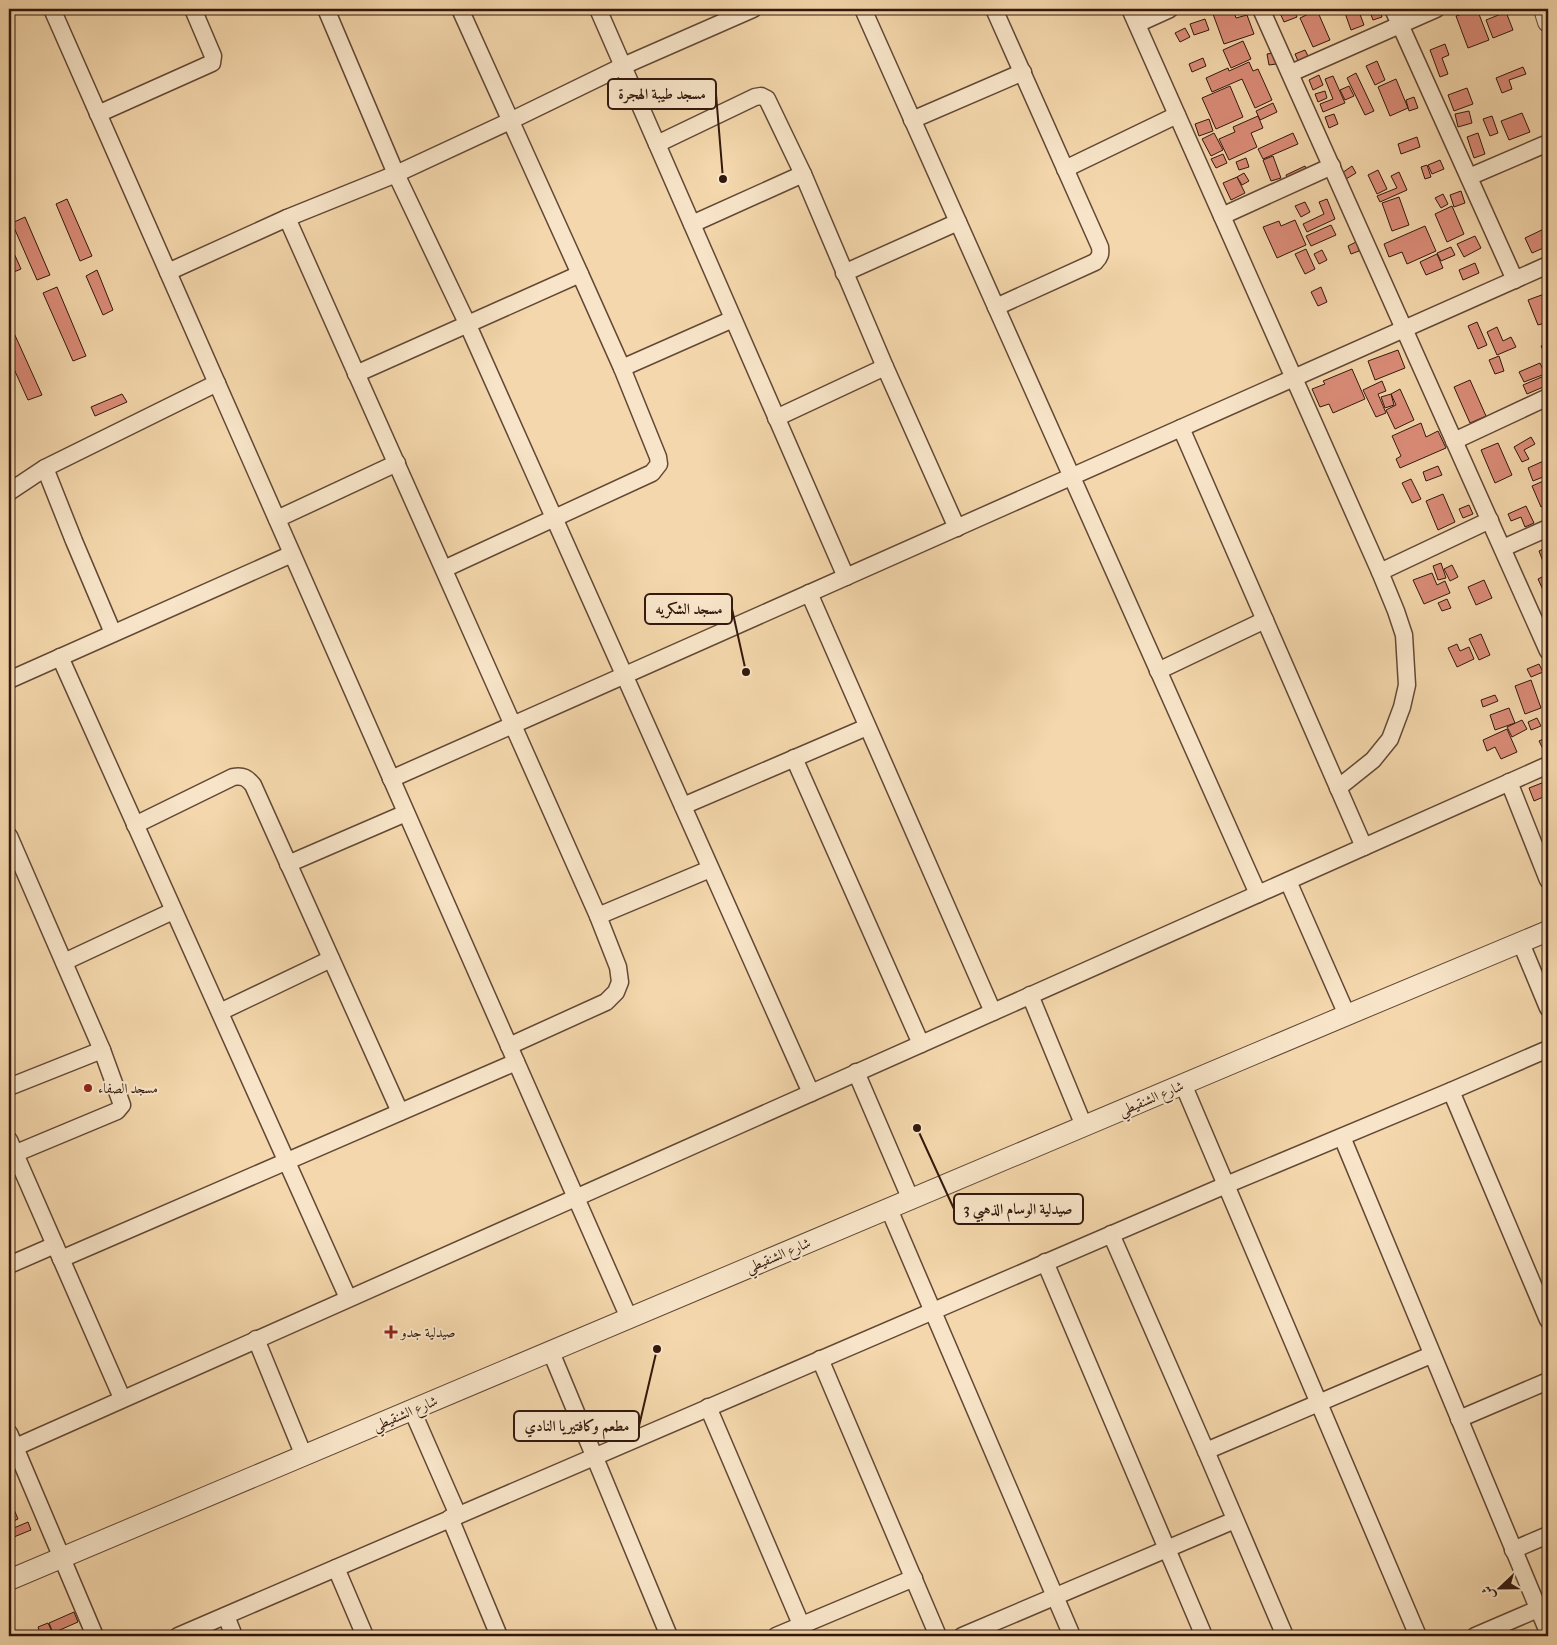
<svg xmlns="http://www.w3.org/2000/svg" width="1557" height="1645" viewBox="0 0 1557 1645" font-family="'IM FELL French Canon',Amiri,serif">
	<rect width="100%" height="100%" fill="#f4d7ac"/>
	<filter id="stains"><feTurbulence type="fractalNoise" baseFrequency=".004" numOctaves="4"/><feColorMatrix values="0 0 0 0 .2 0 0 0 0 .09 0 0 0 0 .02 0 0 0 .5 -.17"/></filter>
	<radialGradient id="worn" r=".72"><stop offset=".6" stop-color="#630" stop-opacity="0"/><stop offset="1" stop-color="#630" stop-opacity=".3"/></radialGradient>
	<g fill="#db8c78" stroke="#32180d">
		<path d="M1228 9H1233L1236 18 1247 15 1254 34 1224 44 1213 14Z"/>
		<path d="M1285 9H1293L1297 17 1284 22 1279 11Z"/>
		<path d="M1355 9H1358L1364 25 1351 30 1345 13Z"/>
		<path d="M1379 9 1382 17 1373 20 1370 12Z"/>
		<path d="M1477 9 1489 40 1468 48 1456 16Z"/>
		<path d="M1317 10 1330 40 1313 47 1300 18Z"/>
		<path d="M1506 12 1513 30 1493 38 1486 20Z"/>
		<path d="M1205 19 1209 30 1194 35 1190 24Z"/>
		<path d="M1185 28 1190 37 1180 42 1175 33Z"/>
		<path d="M1243 41 1251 59 1231 68 1223 50Z"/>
		<path d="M1445 44 1449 55 1442 58 1448 74 1440 77 1430 50Z"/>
		<path d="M1305 50 1308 56 1298 61 1295 54Z"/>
		<path d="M1274 53 1276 64 1269 65 1267 54Z"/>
		<path d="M1203 58 1206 66 1192 72 1189 64Z"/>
		<path d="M1377 61 1385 80 1375 85 1366 66Z"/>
		<path d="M1249 62 1253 71 1258 69 1272 100 1255 108 1242 79 1212 92 1206 78 1228 68 1229 71Z"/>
		<path d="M1523 67 1526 74 1509 80 1512 89 1502 93 1496 78Z"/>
		<path d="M1356 73 1374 111 1365 115 1347 78Z"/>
		<path d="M1319 75 1323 85 1313 90 1309 80Z"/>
		<path d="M1333 76 1345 103 1323 112 1320 104 1333 99 1325 79Z"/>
		<path d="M1396 79 1408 108 1390 116 1378 87Z"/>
		<path d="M1230 86 1243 117 1216 129 1202 98Z"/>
		<path d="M1349 86 1354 96 1345 100 1340 90Z"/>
		<path d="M1467 88 1473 104 1454 111 1448 95Z"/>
		<path d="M1325 91 1327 98 1318 102 1315 94Z"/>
		<path d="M1414 97 1418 108 1409 111 1406 100Z"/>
		<path d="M1273 103 1277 112 1260 120 1256 111Z"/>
		<path d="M1469 111 1472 123 1458 127 1455 114Z"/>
		<path d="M1522 113 1530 132 1509 140 1501 121Z"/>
		<path d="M1334 114 1338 124 1329 128 1325 117Z"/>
		<path d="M1258 116 1263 128 1251 133 1257 147 1229 160 1219 139 1235 132 1233 127Z"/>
		<path d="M1492 116 1498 133 1490 136 1483 119Z"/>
		<path d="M1209 119 1213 131 1199 136 1195 124Z"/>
		<path d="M1214 133 1223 150 1211 156 1202 139Z"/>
		<path d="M1293 133 1298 144 1263 159 1258 149Z"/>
		<path d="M1478 133 1485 154 1474 158 1467 137Z"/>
		<path d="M1417 137 1420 147 1401 154 1398 144Z"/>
		<path d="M1223 154 1227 163 1216 168 1211 159Z"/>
		<path d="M1273 156 1281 178 1271 181 1263 160Z"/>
		<path d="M1246 158 1249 167 1239 170 1236 162Z"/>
		<path d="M1440 160 1444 169 1432 174 1428 165Z"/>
		<path d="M1427 165 1431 177 1425 179 1421 167Z"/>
		<path d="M1305 166 1308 173 1288 181 1286 175Z"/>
		<path d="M1352 166 1356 173 1346 179 1342 173Z"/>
		<path d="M1378 170 1387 189 1377 194 1368 175Z"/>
		<path d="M1399 172 1407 190 1380 202 1377 196 1397 188 1391 176Z"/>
		<path d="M1244 173 1249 181 1242 185 1237 177Z"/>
		<path d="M1237 177 1245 193 1231 200 1223 183Z"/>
		<path d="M1461 191 1465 203 1454 207 1450 195Z"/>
		<path d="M1443 194 1448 204 1441 208 1435 198Z"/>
		<path d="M1399 197 1409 225 1392 231 1382 203Z"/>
		<path d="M67 199 92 256 80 261 56 204Z"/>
		<path d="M1327 199 1335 219 1307 232 1303 224 1324 214 1319 202Z"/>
		<path d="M1305 202 1310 212 1301 217 1295 206Z"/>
		<path d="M1452 206 1464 234 1447 242 1435 214Z"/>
		<path d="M25 217 50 275 37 280 12 223Z"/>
		<path d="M1295 220 1306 245 1277 258 1263 227 1279 221 1281 226Z"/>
		<path d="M1331 225 1336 235 1311 246 1306 236Z"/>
		<path d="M1425 226 1436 251 1407 264 1402 252 1389 257 1384 244Z"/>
		<path d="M1548 227V246L1532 253 1525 238Z"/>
		<path d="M1475 236 1481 248 1464 257 1457 244Z"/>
		<path d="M9 242 21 269 9 274Z"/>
		<path d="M1356 242 1359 251 1351 254 1348 246Z"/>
		<path d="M1451 247 1455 255 1441 261 1437 253Z"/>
		<path d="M1306 249 1315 269 1305 274 1295 254Z"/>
		<path d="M1322 250 1327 260 1319 264 1314 254Z"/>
		<path d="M1437 254 1443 268 1426 275 1420 262Z"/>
		<path d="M1475 263 1479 273 1463 280 1459 270Z"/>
		<path d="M97 270 113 310 103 315 86 276Z"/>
		<path d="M57 287 86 356 73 361 43 293Z"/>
		<path d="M1321 287 1327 302 1318 306 1311 292Z"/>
		<path d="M1547 293 1548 322 1538 325 1528 300Z"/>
		<path d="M9 322 42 395 28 400 9 358Z"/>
		<path d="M1477 322 1487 345 1478 349 1468 326Z"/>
		<path d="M1497 327 1503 341 1511 337 1516 347 1497 355 1487 332Z"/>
		<path d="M1548 343V358H1547L1541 346Z"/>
		<path d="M1398 350 1405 368 1375 380 1368 361Z"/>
		<path d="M1499 356 1504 371 1495 374 1489 360Z"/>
		<path d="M1540 363 1545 374 1524 382 1519 372Z"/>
		<path d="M1352 369 1365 399 1333 413 1329 404 1320 407 1312 389 1325 384 1323 381Z"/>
		<path d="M1544 376 1548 385 1527 394 1523 385Z"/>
		<path d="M1470 380 1486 416 1470 423 1454 387Z"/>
		<path d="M1382 381 1386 391 1378 394 1386 413 1376 417 1363 390Z"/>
		<path d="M1400 389 1414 420 1395 429 1386 410 1396 405 1391 394Z"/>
		<path d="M122 394 127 402 95 416 91 407Z"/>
		<path d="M1391 394 1394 405 1385 408 1381 397Z"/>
		<path d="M1421 423 1426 437 1438 431 1446 448 1400 468 1396 459 1401 456 1392 436Z"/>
		<path d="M1531 437 1535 444 1524 450 1529 459 1522 462 1514 447Z"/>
		<path d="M1498 443 1512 475 1495 483 1481 450Z"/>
		<path d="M1548 459V475L1533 481 1528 468Z"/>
		<path d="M1438 466 1442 475 1426 481 1423 472Z"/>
		<path d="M1411 479 1421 499 1412 503 1402 483Z"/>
		<path d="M1548 479V503L1541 507 1532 486Z"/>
		<path d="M1443 494 1455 522 1438 530 1426 501Z"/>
		<path d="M1469 505 1473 514 1463 518 1459 509Z"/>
		<path d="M1526 506 1534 523 1525 527 1521 517 1511 521 1508 514Z"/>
		<path d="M1548 547V572H1547L1539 551Z"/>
		<path d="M1441 563 1446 578 1438 580 1433 566Z"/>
		<path d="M1452 565 1458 577 1450 581 1444 569Z"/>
		<path d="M1432 573 1437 585 1445 581 1450 593 1424 604 1413 580Z"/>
		<path d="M1548 574V601L1538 579Z"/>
		<path d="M1484 580 1492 598 1476 605 1468 587Z"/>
		<path d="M1447 599 1451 608 1442 611 1438 603Z"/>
		<path d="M1481 634 1490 655 1479 660 1469 639Z"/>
		<path d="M1457 644 1460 651 1469 647 1474 659 1457 667 1448 648Z"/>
		<path d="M1539 664 1543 672 1531 677 1527 669Z"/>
		<path d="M1531 680 1541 708 1525 714 1515 686Z"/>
		<path d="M1495 695 1498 701 1483 707 1481 700Z"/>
		<path d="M1509 708 1515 723 1495 730 1490 715Z"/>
		<path d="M1537 718 1541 726 1531 730 1528 722Z"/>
		<path d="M1522 720 1527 729 1512 737 1507 727Z"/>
		<path d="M1507 729 1517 752 1501 759 1495 747 1487 751 1483 740Z"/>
		<path d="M1548 737V747L1543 749 1539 741Z"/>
		<path d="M1547 781 1548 795 1534 801 1529 788Z"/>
		<path d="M13 1507 18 1519 9 1523V1509Z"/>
		<path d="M28 1522 31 1530 9 1539V1530Z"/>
		<path d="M74 1612 78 1622 53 1633 49 1623Z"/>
		<path d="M48 1623 54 1636H41L38 1627Z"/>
	</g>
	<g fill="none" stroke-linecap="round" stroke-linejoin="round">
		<g stroke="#624835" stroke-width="19">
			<g id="minor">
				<path d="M52 9 629 1318"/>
				<path d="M326 9 396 174 467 323 811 1093"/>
				<path d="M598 9 846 577"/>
				<path d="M863 9 1258 894"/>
				<path d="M994 9 1100 247C1101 254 1100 257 1095 262L996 307"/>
				<path d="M1130 9 1380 572 1396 611 1404 635 1407 685 1402 707 1390 739 1373 760 1338 788"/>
				<path d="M1261 9 1548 651"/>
				<path d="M1393 9 1515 280"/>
				<path d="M1137 24 1170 9"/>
				<path d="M1291 73 1436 9"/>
				<path d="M98 114 212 63 213 56 193 9"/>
				<path d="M912 120 1023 72"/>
				<path d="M657 144 755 97 761 96 767 99 803 174 885 367 957 528"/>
				<path d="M1065 169 1177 115"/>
				<path d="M1469 177 1548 143"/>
				<path d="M1222 216 1332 166"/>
				<path d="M287 218 598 916 618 967 620 982 616 992 606 1002 509 1046"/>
				<path d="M692 224 803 174"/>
				<path d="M168 272 287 218 396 174 510 121 623 66 753 9"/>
				<path d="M844 273 958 222"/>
				<path d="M622 368 733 319"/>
				<path d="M356 374 580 274"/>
				<path d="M776 418 885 367"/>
				<path d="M1181 428 1364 847"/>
				<path d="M1454 441 1548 397"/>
				<path d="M45 468 74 541 113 633"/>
				<path d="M9 492 45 468 217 383"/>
				<path d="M277 519 397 463"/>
				<path d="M1503 548 1548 528"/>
				<path d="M444 569 652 473 659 464 658 457 622 368 580 274 460 9"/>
				<path d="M1380 572 1490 520"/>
				<path d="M809 593 993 1012"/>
				<path d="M60 657 348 1298"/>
				<path d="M1158 671 1265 620"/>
				<path d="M9 680 292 554"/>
				<path d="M794 758 921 1044"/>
				<path d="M391 779 1548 265"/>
				<path d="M1509 782 1548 880"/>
				<path d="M683 806 867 727"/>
				<path d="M135 825 233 777C243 775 247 778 253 785L400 1112"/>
				<path d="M9 836 102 1050 122 1105 117 1111 14 1154"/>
				<path d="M288 864 406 813"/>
				<path d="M1288 881 1347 1015"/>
				<path d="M598 916 710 869"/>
				<path d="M1521 943 1548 1008"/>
				<path d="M64 962 173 911"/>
				<path d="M1030 995 1084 1126"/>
				<path d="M220 1012 331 959"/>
				<path d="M856 1072 911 1200"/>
				<path d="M1183 1084 1418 1636"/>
				<path d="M9 1087 102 1050"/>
				<path d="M1451 1091 1548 1320"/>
				<path d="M1342 1137 1548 1632"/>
				<path d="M9 1140 122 1398"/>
				<path d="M889 1209 1072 1636"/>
				<path d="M1111 1234 1206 1451 1285 1636"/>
				<path d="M61 1259 516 1062"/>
				<path d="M1045 1262 1204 1636"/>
				<path d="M9 1265 55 1245"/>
				<path d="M256 1339 304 1456"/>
				<path d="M551 1352 669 1636"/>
				<path d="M820 1359 938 1636"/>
				<path d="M708 1407 806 1636"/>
				<path d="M412 1410 458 1515"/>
				<path d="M1459 1419 1548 1381"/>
				<path d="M9 1433 95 1636"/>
				<path d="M9 1450 1548 765"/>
				<path d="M1206 1451 1431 1355"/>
				<path d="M450 1518 499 1636"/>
				<path d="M1513 1550 1548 1535"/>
				<path d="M336 1568 365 1636"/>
				<path d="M226 1616 234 1636"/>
				<path d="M178 1636 1226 1185 1451 1091 1548 1049"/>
				<path d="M776 1636 914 1578"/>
				<path d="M962 1636 1235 1520"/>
				<path d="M1475 1636 1538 1609"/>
			</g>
		</g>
		<g stroke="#624835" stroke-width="22">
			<g id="tertiary">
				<path d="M1544 9 1548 22"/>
				<path d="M9 1580 1347 1015 1548 931"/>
			</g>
		</g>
		<use href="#minor" stroke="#f8e5c9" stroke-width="16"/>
		<use href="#tertiary" stroke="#f8e5c9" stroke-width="20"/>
	</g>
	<g fill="#8f2418" stroke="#f8e5c9" stroke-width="2">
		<circle cx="88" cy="1088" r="5"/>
		<path d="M388.5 1324.5h5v5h5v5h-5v5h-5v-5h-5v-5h5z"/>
	</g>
	<g text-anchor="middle" stroke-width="4" stroke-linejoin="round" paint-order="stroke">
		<g font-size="14" fill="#32180d" stroke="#f8e5c9" text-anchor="start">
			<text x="98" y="1093">مسجد الصفاء</text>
			<text x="401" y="1337">صيدلية جدو</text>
		</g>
		<g font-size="14" fill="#32180d" stroke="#f8e5c9">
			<text transform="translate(1151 1098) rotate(-23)" y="5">شارع الشنقيطي</text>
			<text transform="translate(778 1255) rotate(-23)" y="5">شارع الشنقيطي</text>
			<text transform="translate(405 1413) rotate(-23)" y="5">شارع الشنقيطي</text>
		</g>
	</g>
	<path fill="none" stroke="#32180d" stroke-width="2" d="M723 179L716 94M746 672L732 609M917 1128L954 1209M657 1349L639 1426"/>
	<g fill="#32180d" stroke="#f8e5c9" stroke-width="2">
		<circle cx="723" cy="179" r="5"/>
		<circle cx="746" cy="672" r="5"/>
		<circle cx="917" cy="1128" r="5"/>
		<circle cx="657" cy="1349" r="5"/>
	</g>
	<g fill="#f8e5c9" stroke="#32180d" stroke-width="2">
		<rect x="608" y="79" width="108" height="30" rx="5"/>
		<rect x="645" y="594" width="87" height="30" rx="5"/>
		<rect x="954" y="1194" width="129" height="30" rx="5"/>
		<rect x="514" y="1411" width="125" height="30" rx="5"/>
	</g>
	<g font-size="15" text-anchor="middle" font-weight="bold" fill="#32180d">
		<text x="662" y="99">مسجد طيبة الهجرة</text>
		<text x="689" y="614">مسجد الشكريه</text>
		<text x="1018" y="1214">صيدلية الوسام الذهبي 3</text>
		<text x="577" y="1431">مطعم وكافتيريا النادي</text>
	</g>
	<rect width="1557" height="1645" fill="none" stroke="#f4d7ac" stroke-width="30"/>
	<rect x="10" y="10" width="1537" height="1625" fill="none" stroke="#32180d" stroke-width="2.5"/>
	<rect x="15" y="15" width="1527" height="1615" fill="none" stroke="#32180d"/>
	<g transform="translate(1500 1588) rotate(248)" stroke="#f8e5c9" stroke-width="4" paint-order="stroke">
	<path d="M0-4L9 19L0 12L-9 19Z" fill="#32180d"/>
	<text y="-8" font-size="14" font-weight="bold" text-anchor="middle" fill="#32180d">ش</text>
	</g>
	<rect width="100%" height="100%" filter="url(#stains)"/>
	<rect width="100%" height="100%" fill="url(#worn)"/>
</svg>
